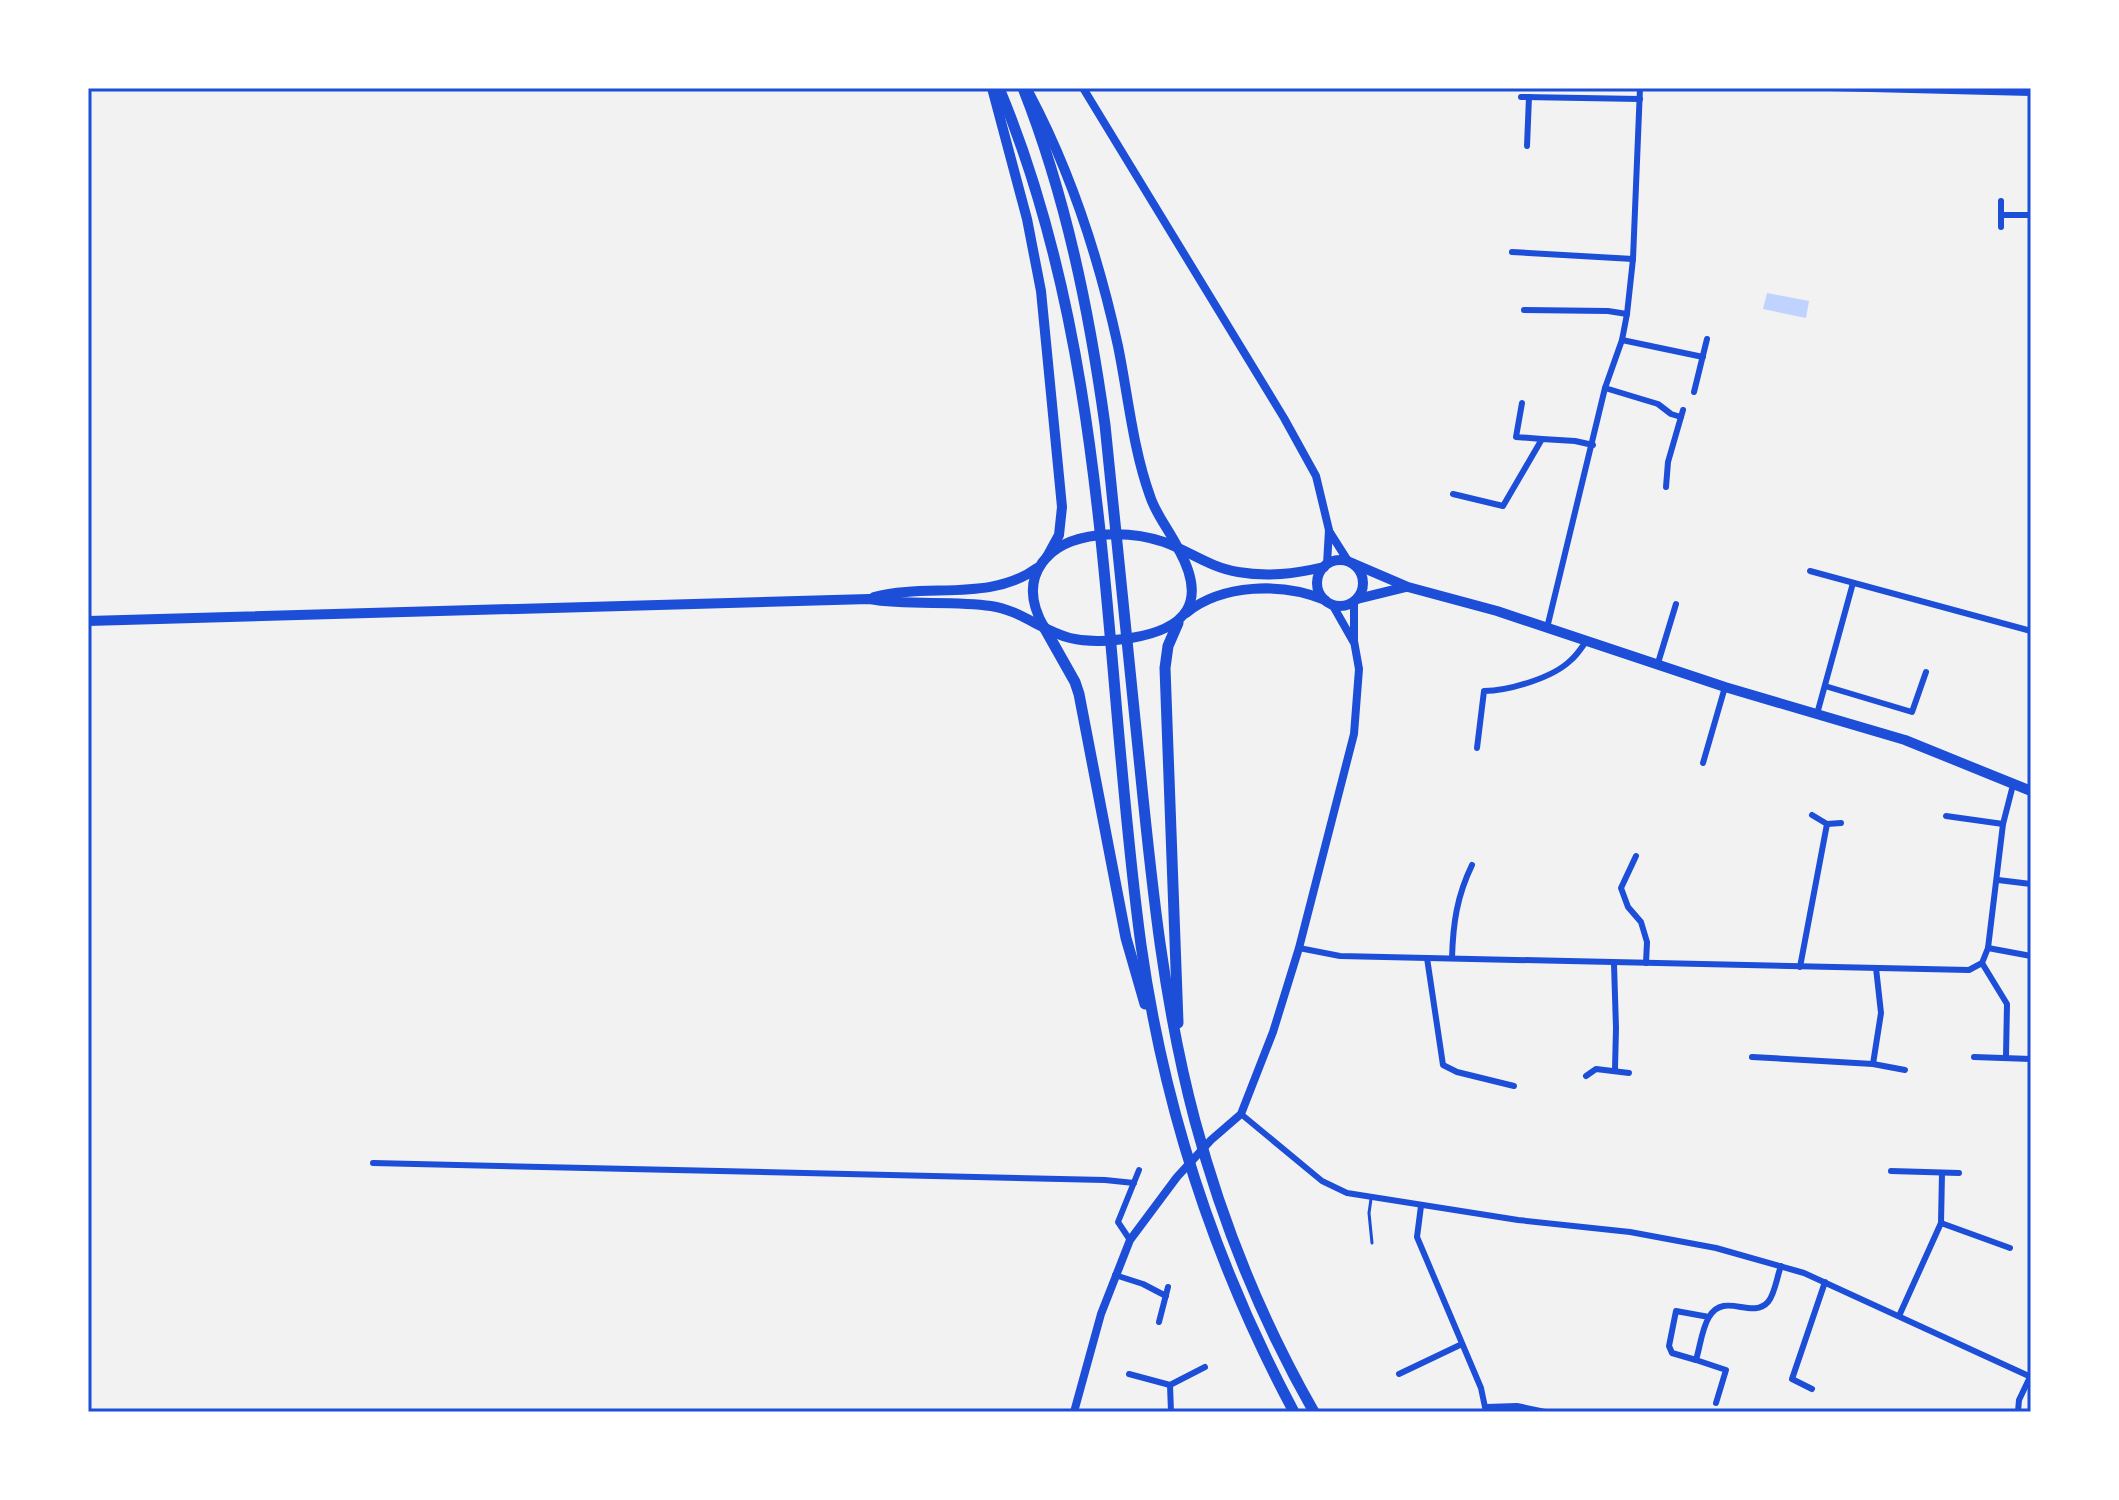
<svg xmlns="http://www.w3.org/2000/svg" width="2119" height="1500" viewBox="0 0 2119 1500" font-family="'Nunito Sans',sans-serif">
	<rect width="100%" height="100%" fill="#f2f2f2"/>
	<path fill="#bfd3fe" d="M1767 293 1809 301 1806 318 1763 309Z"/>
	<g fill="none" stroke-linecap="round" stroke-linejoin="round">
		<path stroke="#1d4ed8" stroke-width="2" d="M1711 88H1725"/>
		<path stroke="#1d4ed8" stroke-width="3" d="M1371 1199 1369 1213 1372 1243"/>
		<g stroke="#1d4ed8" stroke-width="6">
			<path d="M1830 88 2031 93"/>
			<path d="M1521 97 1640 99"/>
			<path d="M1527 146 1529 97"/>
			<path d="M2001 201V227"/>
			<path d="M2001 215H2031"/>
			<path d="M1512 252 1633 259"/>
			<path d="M1524 310 1608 311 1627 314"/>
			<path d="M1622 340 1703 357"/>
			<path d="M1605 388 1658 404 1671 414 1681 417"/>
			<path d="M1694 392 1707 339"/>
			<path d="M1522 403 1516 437 1542 439"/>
			<path d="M1666 487 1668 462 1683 410"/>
			<path d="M1453 494 1503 506 1542 439 1575 441 1593 445"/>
			<path d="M1810 571 2031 631"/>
			<path d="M1547 628 1605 388 1622 340 1627 314 1633 259 1640 88"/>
			<path d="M1658 663 1676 604"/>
			<path d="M1825 686 1912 712 1926 672"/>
			<path d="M1817 714 1853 583"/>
			<path d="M1477 748 1484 691C1508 691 1553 678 1571 660 1577 655 1582 647 1587 640"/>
			<path d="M1703 763 1725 687"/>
			<path d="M1812 815 1827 824 1841 823"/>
			<path d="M1946 816 2003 824"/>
			<path d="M1636 856 1621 888 1628 907 1641 922 1647 942 1646 963"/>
			<path d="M1998 880 2031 884"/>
			<path d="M1299 948 1340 956 1969 970 1982 963 1988 948 2003 824 2013 785"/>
			<path d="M1988 948 2031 956"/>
			<path d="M1427 958 1443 1065 1457 1072 1514 1086"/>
			<path d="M1452 958C1453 923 1457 896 1472 865"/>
			<path d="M1982 963 2007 1004 2006 1056"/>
			<path d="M1614 964 1616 1028 1615 1069"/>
			<path d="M1800 967 1827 824"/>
			<path d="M1752 1057 1873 1064 1905 1070"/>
			<path d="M1974 1057 2031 1059"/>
			<path d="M1873 1064 1881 1013 1876 968"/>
			<path d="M1586 1076 1596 1069 1629 1073"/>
			<path d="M1241 1114 1322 1181 1347 1193 1518 1220 1630 1232 1716 1248 1804 1273 2031 1377"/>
			<path d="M373 1163 1105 1180 1134 1183"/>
			<path d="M1891 1171 1959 1173"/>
			<path d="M1421 1206 1417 1237 1481 1388 1486 1412"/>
			<path d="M1941 1223 2010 1248"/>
			<path d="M1130 1240 1118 1222 1139 1170"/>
			<path d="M1115 1275 1143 1284 1166 1296"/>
			<path d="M1899 1316 1941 1223 1942 1173"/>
			<path d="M1709 1317 1676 1311 1669 1346 1672 1353 1696 1360C1700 1347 1702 1328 1709 1317 1724 1291 1752 1320 1768 1302 1775 1294 1777 1276 1781 1266"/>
			<path d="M1159 1322 1168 1287"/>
			<path d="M1696 1360 1726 1370 1716 1403"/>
			<path d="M1129 1374 1170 1385 1205 1367"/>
			<path d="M1399 1374 1462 1344"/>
			<path d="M1170 1385 1171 1412"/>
			<path d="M1812 1389 1792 1379 1825 1282"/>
			<path d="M1486 1407 1517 1406 1545 1412"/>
			<path d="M2018 1412 2019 1400 2030 1377"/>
		</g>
		<g stroke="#1d4ed8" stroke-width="8">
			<path d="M1083 88 1284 418 1316 476 1329 530 1327 564"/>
			<path d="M1329 531 1348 561"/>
			<path d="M1332 604 1353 641"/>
			<path d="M1074 1412 1101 1314 1130 1240 1177 1177 1211 1140 1241 1114 1273 1032 1299 948 1354 734 1359 669 1354 641V601"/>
		</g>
		<g stroke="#1d4ed8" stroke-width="10">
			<circle cx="1340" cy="583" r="23"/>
			<path d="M1352 563 1408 587 1497 611 1725 687 1905 740 2031 791"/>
			<path d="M874 597C928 583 991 602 1037 568"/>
			<path d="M1357 599 1406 587"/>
			<path d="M1186 613C1222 584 1282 582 1325 600"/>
			<path d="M88 621 869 599C909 606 951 600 991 606 1020 610 1042 631 1070 638 1091 643 1110 641 1131 638 1186 629 1208 603 1179 550"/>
			<path d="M1044 627C1032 606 1027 584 1042 563 1066 529 1128 530 1164 542 1189 551 1211 568 1238 572 1268 577 1294 574 1324 567"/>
		</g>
		<g stroke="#1d4ed8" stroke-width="10">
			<path d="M992 88 1027 219 1041 291 1062 507 1059 535 1047 557"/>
			<path d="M1029 93C1071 172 1099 259 1118 346 1128 395 1133 449 1150 496 1156 515 1170 531 1179 550"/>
		</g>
		<g stroke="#1d4ed8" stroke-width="11">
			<path d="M999 88C1112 358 1102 659 1141 945 1164 1109 1216 1266 1294 1412"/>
			<path d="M1023 88C1066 197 1089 310 1105 425 1117 539 1128 654 1140 768 1152 887 1164 1005 1195 1121 1222 1222 1262 1321 1314 1412"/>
			<path d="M1044 627 1075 682 1079 694 1126 938 1145 1004"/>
			<path d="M1178 1023 1165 668 1168 646 1178 623"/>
		</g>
	</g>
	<rect width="2119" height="1500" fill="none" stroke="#ffffff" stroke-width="180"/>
	<rect x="90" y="90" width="1939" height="1320" fill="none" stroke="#1d4ed8" stroke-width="3"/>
</svg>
